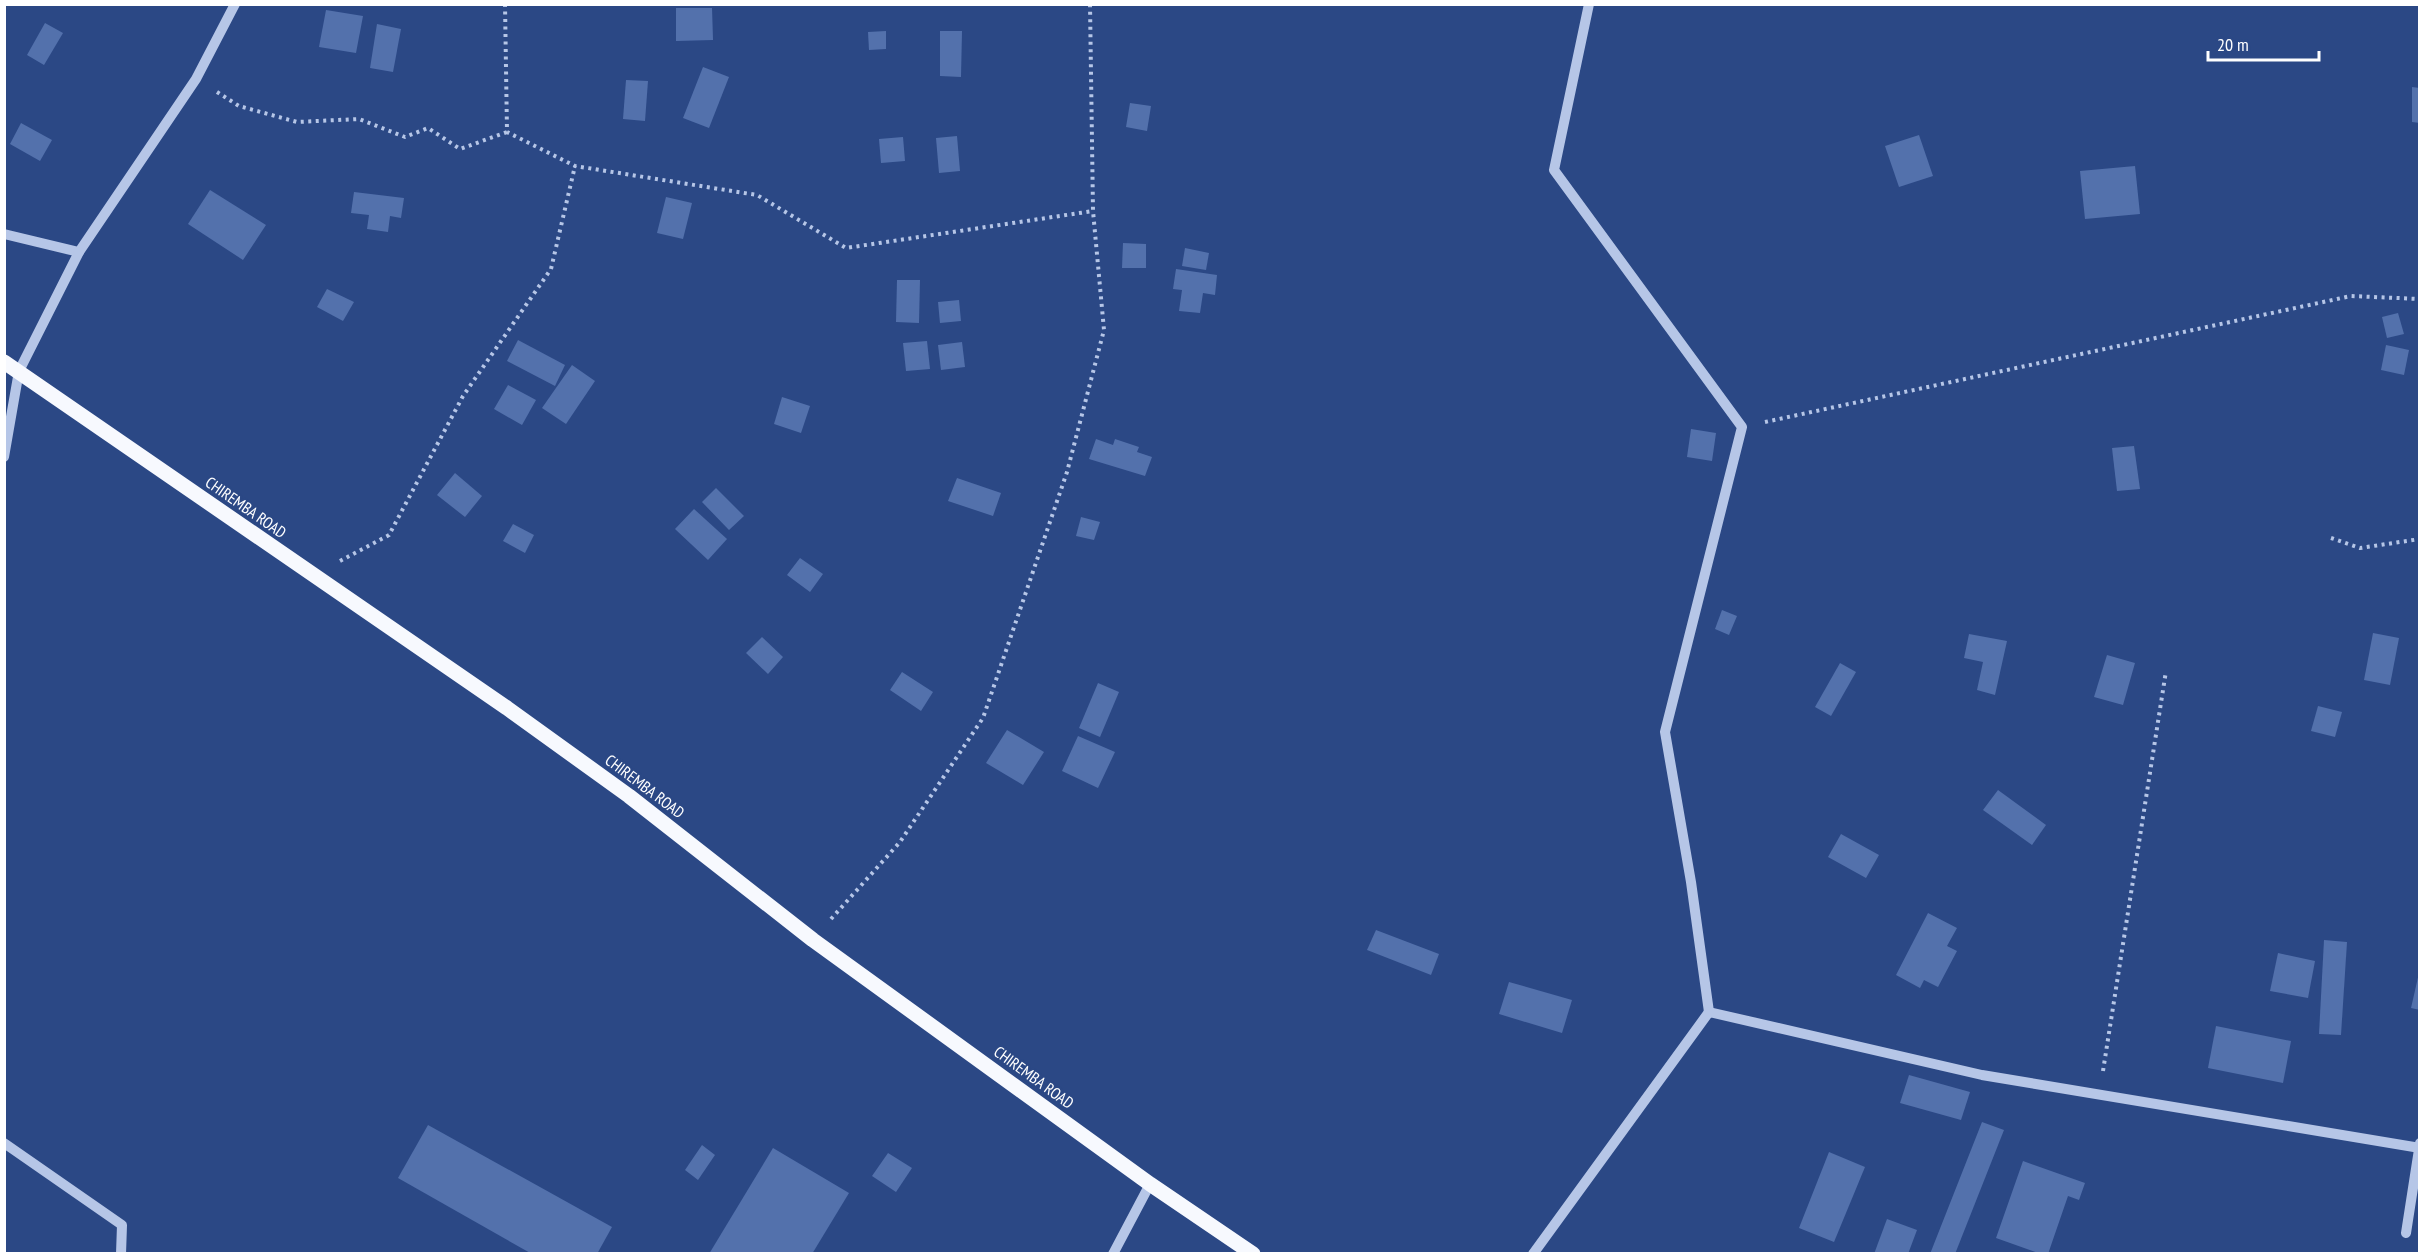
<svg xmlns="http://www.w3.org/2000/svg" width="2424" height="1258" viewBox="0 0 2424 1258" font-family="'PT Sans Narrow',sans-serif">
	<rect width="100%" height="100%" fill="#2b4885"/>
	<g fill="#5371ac">
		<path d="M676 8H712L713 40 676 41Z"/>
		<path d="M326 10 363 16 356 53 319 47Z"/>
		<path d="M45 23 63 33 44 65 27 55Z"/>
		<path d="M377 24 401 29 393 72 370 68Z"/>
		<path d="M886 31V49L869 50 868 32Z"/>
		<path d="M940 31H962L961 77 940 76Z"/>
		<path d="M703 67 729 77 709 128 683 118Z"/>
		<path d="M626 80 648 81 645 121 623 119Z"/>
		<path d="M2412 87 2420 88V123L2412 122Z"/>
		<path d="M1130 103 1151 106 1147 131 1126 127Z"/>
		<path d="M21 123 52 140 40 161 10 144Z"/>
		<path d="M1919 135 1933 176 1899 187 1885 146Z"/>
		<path d="M957 136 960 171 939 173 936 138Z"/>
		<path d="M903 137 905 161 881 163 879 139Z"/>
		<path d="M2135 166 2140 214 2085 219 2080 171Z"/>
		<path d="M210 190 266 225 243 260 188 224Z"/>
		<path d="M354 192 404 198 401 218 390 216 388 232 367 229 369 215 351 213Z"/>
		<path d="M666 197 692 203 683 239 657 233Z"/>
		<path d="M1123 243 1146 244V268H1122Z"/>
		<path d="M1185 248 1209 253 1206 270 1182 266Z"/>
		<path d="M1176 269 1217 275 1215 295 1203 293 1200 313 1179 311 1182 290 1173 289Z"/>
		<path d="M897 280H920L919 323 896 322Z"/>
		<path d="M327 289 354 302 343 321 317 307Z"/>
		<path d="M959 300 961 321 940 323 938 302Z"/>
		<path d="M2398 313 2404 334 2387 338 2382 317Z"/>
		<path d="M518 340 565 365 555 386 507 361Z"/>
		<path d="M927 341 930 369 906 371 903 343Z"/>
		<path d="M962 342 965 367 941 370 938 345Z"/>
		<path d="M2386 345 2409 350 2404 375 2381 370Z"/>
		<path d="M572 365 595 381 566 424 542 408Z"/>
		<path d="M508 385 536 400 522 425 494 409Z"/>
		<path d="M782 397 810 406 801 433 774 424Z"/>
		<path d="M1691 429 1716 433 1712 461 1687 457Z"/>
		<path d="M1096 439 1113 445 1115 439 1139 447 1137 452 1152 457 1145 476 1089 459Z"/>
		<path d="M2134 446 2140 489 2117 491 2112 448Z"/>
		<path d="M455 473 482 496 465 517 437 495Z"/>
		<path d="M957 478 1001 493 993 516 948 501Z"/>
		<path d="M716 488 744 516 729 530 702 502Z"/>
		<path d="M694 509 727 539 708 560 675 529Z"/>
		<path d="M1081 517 1100 522 1094 540 1076 536Z"/>
		<path d="M513 524 534 535 525 553 503 541Z"/>
		<path d="M800 558 823 574 810 592 787 575Z"/>
		<path d="M1722 610 1737 616 1729 635 1715 629Z"/>
		<path d="M2373 633 2399 638 2390 685 2364 680Z"/>
		<path d="M1969 634 2007 641 1995 695 1977 690 1983 662 1964 658Z"/>
		<path d="M762 637 783 657 768 674 746 653Z"/>
		<path d="M2107 655 2135 663 2123 705 2094 697Z"/>
		<path d="M1840 663 1856 672 1831 716 1815 707Z"/>
		<path d="M902 672 933 692 921 711 890 690Z"/>
		<path d="M1098 683 1119 692 1100 737 1079 728Z"/>
		<path d="M2318 706 2342 712 2335 737 2311 731Z"/>
		<path d="M1007 730 1044 752 1023 785 986 763Z"/>
		<path d="M1078 736 1115 752 1098 788 1062 771Z"/>
		<path d="M1998 790 2046 825 2032 845 1983 810Z"/>
		<path d="M1841 834 1879 855 1866 878 1828 857Z"/>
		<path d="M1928 913 1957 928 1947 946 1957 951 1938 987 1924 980 1920 988 1896 975Z"/>
		<path d="M1376 930 1439 954 1431 975 1367 950Z"/>
		<path d="M2324 940 2347 942 2341 1035 2319 1034Z"/>
		<path d="M2278 953 2315 961 2308 998 2270 991Z"/>
		<path d="M2419 973 2420 974V1010L2411 1008Z"/>
		<path d="M1509 982 1572 1000 1562 1033 1499 1014Z"/>
		<path d="M2216 1026 2291 1041 2283 1083 2208 1068Z"/>
		<path d="M1909 1075 1970 1092 1961 1120 1900 1103Z"/>
		<path d="M1982 1122 2004 1130 1955 1254H1930Z"/>
		<path d="M428 1125 612 1227 597 1254H532L398 1178Z"/>
		<path d="M702 1145 715 1155 698 1180 685 1170Z"/>
		<path d="M773 1148 849 1193 812 1254H709Z"/>
		<path d="M1829 1152 1865 1167 1834 1242 1799 1228Z"/>
		<path d="M888 1153 912 1168 896 1192 872 1176Z"/>
		<path d="M2023 1161 2085 1183 2079 1200 2068 1196 2048 1254H2041L1996 1238Z"/>
		<path d="M1887 1219 1917 1230 1908 1254H1874Z"/>
	</g>
	<g fill="none" stroke-linecap="round" stroke-linejoin="round">
		<g stroke="#b6c6e7" stroke-width="4" stroke-dasharray="3 4.5" stroke-linecap="butt">
			<path d="M505 4 507 132 575 166 757 195 846 248 1093 211"/>
			<path d="M217 92 239 106 297 122 359 119 405 137 428 128 460 149 507 132"/>
			<path d="M1765 422 2351 296 2420 299"/>
			<path d="M2331 538 2360 548 2420 539"/>
			<path d="M340 561 389 535 463 396 551 269 575 166"/>
			<path d="M831 919 900 842 983 718 1067 472 1104 330 1093 211 1090 4"/>
			<path d="M2103 1071 2166 671"/>
		</g>
		<g stroke="#b6c6e7" stroke-width="10">
			<path d="M1589 4 1554 170 1742 427 1665 732 1691 882 1709 1012"/>
			<path d="M4 234 79 252 196 79 235 4"/>
			<path d="M4 457 19 371 79 252"/>
			<path d="M4 1143 122 1225 121 1254"/>
			<path d="M2406 1233 2420 1143"/>
			<path d="M1113 1254 1150 1184"/>
			<path d="M1533 1254 1709 1012 1982 1075 2420 1148"/>
		</g>
		<path stroke="#f7f9fe" stroke-width="15" d="M4 362 507 708 629 796 813 940 1150 1184 1253 1254"/>
	</g>
	<g text-anchor="middle" stroke-width="4.5" stroke-linejoin="round" paint-order="stroke">
		<g font-size="16" fill="#fff" stroke="#2b4885">
			<text transform="translate(246 507) rotate(35)" y="6">CHIREMBA ROAD</text>
			<text transform="translate(645 786) rotate(37)" y="6">CHIREMBA ROAD</text>
			<text transform="translate(1034 1077) rotate(36)" y="6">CHIREMBA ROAD</text>
		</g>
	</g>
	<rect width="2424" height="1258" fill="none" stroke="#ffffff" stroke-width="12"/>
	<path d="M2208 51v9h111v-9" fill="none" stroke="#ffffff" stroke-width="3"/>
	<text x="2217" y="51" font-size="18" fill="#ffffff" stroke="#2b4885" stroke-width="4.5" paint-order="stroke">20 m</text>
</svg>
